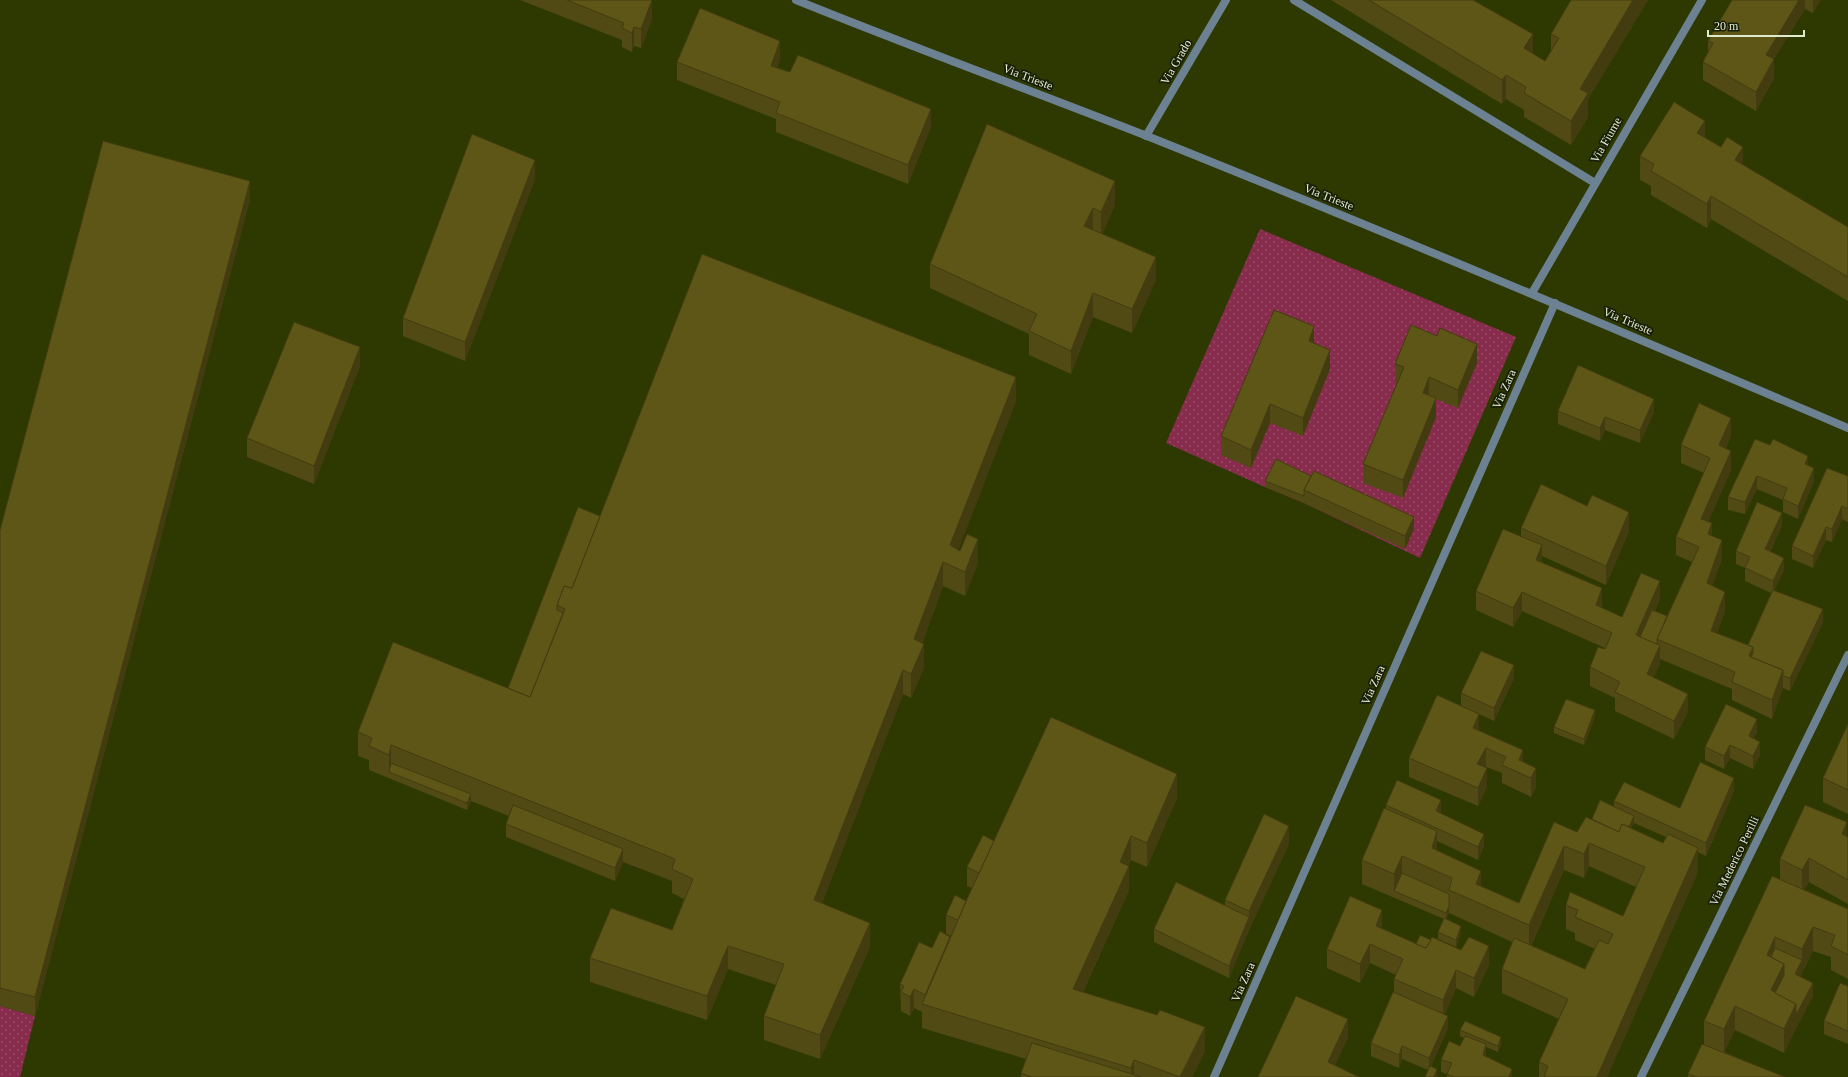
<svg xmlns="http://www.w3.org/2000/svg" width="1848" height="1077" viewBox="0 0 1848 1077" font-family="'Times New Roman',serif">
	<defs>
		<pattern id="park-dots" width="8" height="8" patternUnits="userSpaceOnUse"><rect width="8" height="8" fill="#872c4c"/><path d="M2 2h.1M6 6h.1" fill="none" stroke="#984b65" stroke-width="1.8" stroke-linecap="round"/></pattern>
	</defs>
	<rect width="100%" height="100%" fill="#2d3900"/>
	<g fill="url(#park-dots)">
		<path d="M1260 229 1516 337 1420 558 1304 503 1265 487 1166 443Z"/>
		<path d="M0 1006 35 1016 20 1077H0Z"/>
	</g>
	<g fill="none" stroke-linecap="round" stroke-linejoin="round">
		<g stroke="#6c8293" stroke-width="8">
			<path d="M1294 0 1595 183"/>
			<path d="M1146 136 1226 0"/>
			<path d="M1532 293 1702 0"/>
			<path d="M1214 1077 1555 303"/>
			<path d="M1641 1077 1848 655"/>
		</g>
		<path stroke="#6c8293" stroke-width="8" d="M796 0C912 47 1030 90 1147 136 1382 230 1615 329 1848 428"/>
	</g>
	<g fill="#514a14" fill-rule="evenodd">
		<path d="M520 0H652V19L641 48 634 46 632 52 622 47V40Z"/>
		<path d="M1331 0H1473L1533 54 1545 61 1551 51V34L1571 0H1648L1588 99V117L1571 145 1524 117V110L1506 99 1502 104Z"/>
		<path d="M1732 0H1821L1813 13 1805 9 1774 59V78L1756 111 1703 80V62L1708 51V41Z"/>
		<path d="M780 59 777 68 931 127 908 184 776 132V119L677 80V62Z"/>
		<path d="M987 124 1115 205 1102 234 1156 280 1132 333 1093 317 1071 374 1029 355V334L930 288V264Z"/>
		<path d="M1705 137 1743 165 1848 227V301L1711 219 1707 228 1651 195V186L1640 180V156Z"/>
		<path d="M535 179 465 361 403 336V318Z"/>
		<path d="M250 199 35 1016 0 1006V530Z"/>
		<path d="M1314 343 1330 369 1303 436 1270 423 1251 468 1221 455V436Z"/>
		<path d="M1477 363 1458 408 1436 399V417L1403 498 1363 483V464L1397 383 1395 382V364Z"/>
		<path d="M360 366 314 484 247 457V438Z"/>
		<path d="M1016 401 958 550 978 563 965 596 943 586 922 643 924 668 911 698 903 694 822 903 870 947 820 1059 764 1040V1016L776 985 728 969 707 1020 590 982V958L672 930 684 899 672 893V881L623 862 615 881 506 837V824L509 816 471 801 467 810 369 770V760L358 756V732L508 688 600 516Z"/>
		<path d="M1558 411 1654 412 1640 443 1605 430 1600 441 1558 424Z"/>
		<path d="M1731 436 1726 448 1731 470 1708 522 1712 536 1722 559 1712 586 1725 611 1717 633 1748 645 1771 593 1745 581V568L1736 564V551L1782 526 1770 552 1784 570 1774 591 1823 622 1790 691 1783 688 1772 719 1732 700V689L1660 659V664L1654 677 1688 712 1674 739 1615 711V698L1590 686V667L1605 648 1522 611 1513 627 1476 610V591L1521 537V528L1629 531 1606 585 1542 556V562L1602 607V608L1622 617 1660 599 1655 611 1667 616 1692 562 1676 555V537L1704 473 1681 463V445Z"/>
		<path d="M1755 439 1808 465 1814 481 1798 519 1783 512V500L1757 489 1745 514 1728 510V497Z"/>
		<path d="M1276 459 1414 529 1405 549 1304 503 1265 487V481Z"/>
		<path d="M1848 476V522L1842 519 1832 542 1826 540 1813 568 1792 559V546Z"/>
		<path d="M1514 678 1494 721 1479 714V731L1523 762 1536 787 1531 797 1502 783V773L1486 767 1487 787 1478 806 1409 777V758L1461 706V693Z"/>
		<path d="M1595 717 1584 745 1554 733V727Z"/>
		<path d="M1848 724V814L1823 802V778Z"/>
		<path d="M1757 732 1753 739 1760 755 1753 769 1730 758 1724 769 1705 760V747Z"/>
		<path d="M1734 791 1706 856 1698 852V872L1607 1077H1539V1062L1559 1019 1502 993V969L1512 942 1449 913 1446 919 1461 932 1456 947 1438 939V932L1444 919 1362 884V860L1386 809V805L1441 813 1484 846 1478 860 1437 841V850L1481 886 1519 903 1554 822 1577 832 1592 819 1614 807V801L1680 808ZM1634 823 1666 837 1663 843 1631 828ZM1589 866 1636 887 1623 916 1566 905V929L1575 933V940L1595 949 1585 969 1531 946 1564 870 1584 878Z"/>
		<path d="M1177 798 1147 867 1131 860 1128 866 1129 890 1083 992 1205 1051 1192 1077H1021V1073L1026 1059 922 1028V1012L914 1008 910 1016 901 1011 900 984 932 948 950 937 951 936 946 934V915L966 901 972 888 967 886V867L994 841Z"/>
		<path d="M1847 837H1848V904L1809 882 1804 890 1848 909V979L1831 970V957L1813 951 1800 977 1813 996 1796 1028 1784 1053 1735 1030 1724 1052 1785 1077H1688V1074L1704 1044V1021L1780 880V859Z"/>
		<path d="M1289 844 1249 930 1229 978 1154 942V929L1225 905V900Z"/>
		<path d="M1382 928 1416 944 1489 965 1474 997 1456 988 1445 1014 1448 1028 1431 1066 1437 1077 1428 1070 1402 1059 1399 1068 1371 1056V1043L1394 992V979L1396 975 1370 963 1360 983 1327 968V949Z"/>
		<path d="M1848 986V1044L1824 1034V1021Z"/>
		<path d="M1460 1030 1501 1044 1498 1052 1486 1047V1057L1512 1077H1447V1074L1441 1072V1060L1460 1046 1464 1038 1460 1036Z"/>
	</g>
	<g fill="#423c10">
		<path d="M652 0V19L641 48V29Z"/>
		<path d="M1633 0H1648L1588 99V117L1571 145V121L1580 89Z"/>
		<path d="M1799 0H1805V9L1774 59V78L1756 111V92L1766 55Z"/>
		<path d="M1813 0H1821L1813 13Z"/>
		<path d="M634 27V46L632 52V33Z"/>
		<path d="M1533 34V58L1524 48Z"/>
		<path d="M780 41V59L771 84V66Z"/>
		<path d="M1506 75V99L1502 104V80Z"/>
		<path d="M931 109V127L908 184V165Z"/>
		<path d="M1705 121V145L1697 133Z"/>
		<path d="M1743 147V171L1735 160Z"/>
		<path d="M535 160V179L465 361V342Z"/>
		<path d="M250 181V199L35 1016V997Z"/>
		<path d="M1115 181V205L1101 236V212Z"/>
		<path d="M1711 196V219L1707 228V204Z"/>
		<path d="M1093 208V232L1084 226Z"/>
		<path d="M1156 257V280L1132 333V309Z"/>
		<path d="M1093 293V317L1071 374V351Z"/>
		<path d="M1314 326V345L1309 341Z"/>
		<path d="M1477 344V363L1458 408V390Z"/>
		<path d="M360 347V366L314 484V466Z"/>
		<path d="M1330 350V369L1303 436V418Z"/>
		<path d="M1016 377V401L952 566 950 545Z"/>
		<path d="M1429 377V396L1423 393Z"/>
		<path d="M1436 398V417L1403 498V480Z"/>
		<path d="M1654 399V412L1640 443V430Z"/>
		<path d="M1270 404V423L1251 468V450Z"/>
		<path d="M1605 417V430L1600 441V428Z"/>
		<path d="M1731 418V436L1719 463V445Z"/>
		<path d="M1731 451V470L1701 537V519Z"/>
		<path d="M1808 456V469L1805 464Z"/>
		<path d="M1814 468V481L1798 519V506Z"/>
		<path d="M1757 476V489L1745 514V502Z"/>
		<path d="M1842 506V519L1832 542V529Z"/>
		<path d="M1629 512V531L1606 585V566Z"/>
		<path d="M1782 513V526L1765 562V549Z"/>
		<path d="M1414 517V529L1405 549V536Z"/>
		<path d="M1712 523V542L1708 534Z"/>
		<path d="M1826 527V540L1813 568V556Z"/>
		<path d="M978 539V563L965 596V572Z"/>
		<path d="M1722 540V559L1707 602V583Z"/>
		<path d="M1542 545V564L1536 560Z"/>
		<path d="M1784 558V570L1773 594V581Z"/>
		<path d="M943 562V586L914 663V639Z"/>
		<path d="M1660 581V599L1640 644 1636 635Z"/>
		<path d="M1602 588V607L1596 624V605Z"/>
		<path d="M1522 592V611L1513 627V608Z"/>
		<path d="M1725 592V611L1711 649V631Z"/>
		<path d="M1823 609V622L1790 691V678Z"/>
		<path d="M924 644V668L911 698V674Z"/>
		<path d="M1660 645V664L1647 692V674Z"/>
		<path d="M1753 647V663L1749 656Z"/>
		<path d="M1514 665V678L1494 721V708Z"/>
		<path d="M903 670V694L814 924V900Z"/>
		<path d="M1783 670V688L1772 719V700Z"/>
		<path d="M1688 694V712L1674 739V721Z"/>
		<path d="M1595 710V717L1584 745V739Z"/>
		<path d="M1479 714V733L1473 728Z"/>
		<path d="M1757 719V732L1749 749V736Z"/>
		<path d="M1760 742V755L1753 769V756Z"/>
		<path d="M391 745V769L389 772V755Z"/>
		<path d="M1730 745V758L1724 769V756Z"/>
		<path d="M1486 748V767L1477 783V764Z"/>
		<path d="M1523 750V769L1519 760Z"/>
		<path d="M1487 768V787L1478 806V788Z"/>
		<path d="M1536 768V787L1531 797V778Z"/>
		<path d="M1177 774V798L1147 867V843Z"/>
		<path d="M1734 778V791L1706 856V843Z"/>
		<path d="M471 794V801L467 810V803Z"/>
		<path d="M1441 800V813L1436 823V811Z"/>
		<path d="M1634 816V823L1622 848V842Z"/>
		<path d="M1847 822V846L1842 834Z"/>
		<path d="M1289 826V844L1249 930 1229 978V966L1249 917V911Z"/>
		<path d="M1437 831V855L1432 848Z"/>
		<path d="M1484 834V846L1478 860V847Z"/>
		<path d="M1131 836V860L1121 883 1129 866V890L1073 1013V989L1120 862Z"/>
		<path d="M1589 843V866L1584 878V854Z"/>
		<path d="M1564 846V870L1529 949V925Z"/>
		<path d="M1698 848V872L1607 1077H1597Z"/>
		<path d="M623 849V862L615 881V868Z"/>
		<path d="M1402 856V880L1394 891V874Z"/>
		<path d="M1809 858V882L1802 894V870Z"/>
		<path d="M1481 871V895L1476 884Z"/>
		<path d="M1449 906V913L1446 920V913Z"/>
		<path d="M1382 910V929L1376 926Z"/>
		<path d="M870 923V947L820 1059V1035Z"/>
		<path d="M1461 926V932L1456 947V940Z"/>
		<path d="M1813 927V951L1795 987V974L1802 960V949Z"/>
		<path d="M1775 937V961L1767 955Z"/>
		<path d="M1370 944V963L1360 983V964Z"/>
		<path d="M728 946V969L707 1020V996Z"/>
		<path d="M1489 946V965L1474 997V978Z"/>
		<path d="M1784 964V987L1771 1001V990Z"/>
		<path d="M1456 970V988L1443 1019V1000Z"/>
		<path d="M1813 983V996L1796 1028 1784 1053V1029L1796 1004Z"/>
		<path d="M914 989V1008L910 1016V997Z"/>
		<path d="M1735 1006V1030L1724 1053V1029Z"/>
		<path d="M1448 1016V1028L1429 1071V1058Z"/>
		<path d="M1348 1019V1038L1330 1077 1328 1062Z"/>
		<path d="M1205 1027V1051L1192 1077H1180Z"/>
		<path d="M1501 1037V1044L1498 1052V1046Z"/>
		<path d="M1486 1044V1057L1483 1055Z"/>
		<path d="M1402 1046V1059L1399 1068V1055Z"/>
		<path d="M1134 1060V1077H1131V1068Z"/>
		<path d="M1437 1069V1077H1434Z"/>
		<path d="M1512 1069V1077H1509Z"/>
	</g>
	<g fill="#5e5617" stroke="#423c10">
		<path d="M567 0H652L641 29 634 27 632 33 622 28 624 23Z"/>
		<path d="M1369 0H1473L1533 34 1524 48 1545 61 1559 38 1551 34 1571 0H1633L1580 89 1588 93 1571 121 1524 93 1526 87 1506 75 1502 80Z"/>
		<path d="M1732 0H1799L1766 55 1774 59 1756 92 1703 62 1713 43 1708 41Z"/>
		<path d="M700 8 780 41 771 66 790 72 798 55 931 109 908 165 776 113 780 102 677 62Z"/>
		<path d="M1674 102 1705 121 1697 133 1721 147 1727 137 1743 147 1735 160 1848 227V277L1711 196 1707 204 1651 171 1654 164 1640 156Z"/>
		<path d="M987 124 1115 181 1101 212 1093 208 1084 226 1156 257 1132 309 1093 293 1071 351 1029 331 1037 314 930 264Z"/>
		<path d="M472 134 535 160 465 342 403 318Z"/>
		<path d="M103 141 250 181 35 997 0 988V530Z"/>
		<path d="M702 254 1016 377 950 545 960 551 967 534 978 539 965 572 943 562 914 639 924 644 911 674 903 670 814 900 870 923 820 1035 764 1016 784 964 728 946 707 996 590 958 611 908 672 930 693 879 672 869 675 859 391 745 389 755 369 746 372 738 358 732 393 642 530 697 565 609 557 605 564 586 572 588Z"/>
		<path d="M1274 310 1314 326 1309 341 1330 350 1303 418 1270 404 1251 450 1221 436Z"/>
		<path d="M294 322 360 347 314 466 247 438Z"/>
		<path d="M1411 325 1437 336 1440 328 1477 344 1458 390 1429 377 1423 393 1436 398 1403 480 1363 464 1404 367 1395 364Z"/>
		<path d="M1578 365 1654 399 1640 430 1605 417 1600 428 1558 411Z"/>
		<path d="M1699 403 1731 418 1719 445 1731 451 1701 519 1712 523 1708 534 1722 540 1707 583 1725 592 1711 631 1753 647 1749 656 1783 670 1772 700 1732 682 1735 672 1657 639 1699 547 1676 537 1710 458 1681 445Z"/>
		<path d="M1755 439 1770 445 1773 439 1808 456 1805 464 1814 468 1798 506 1783 499 1787 488 1757 476 1745 502 1728 497Z"/>
		<path d="M1276 459 1311 476 1304 490V496L1265 481Z"/>
		<path d="M1827 468 1848 476V509L1842 506 1832 529 1826 527 1813 556 1792 546Z"/>
		<path d="M1314 471 1414 517 1405 536 1304 490Z"/>
		<path d="M1541 484 1587 506 1592 495 1629 512 1606 566 1521 528Z"/>
		<path d="M1757 502 1782 513 1765 549 1784 558 1773 581 1745 568 1750 557 1736 551Z"/>
		<path d="M578 507 600 516 572 588 564 586 557 605V610L563 613 530 697 508 688Z"/>
		<path d="M1503 529 1542 545 1536 560 1602 588 1596 605 1622 617 1641 573 1660 581 1636 635 1660 645 1647 674 1688 694 1674 721 1615 692 1620 682 1590 667 1598 647 1605 649 1612 633 1522 592 1513 608 1476 591Z"/>
		<path d="M1773 590 1823 609 1790 678 1783 676V670L1751 657 1753 653V647L1748 645Z"/>
		<path d="M1652 610 1667 616 1657 639V644L1640 637Z"/>
		<path d="M1481 651 1514 665 1494 708 1461 693Z"/>
		<path d="M1437 695 1479 714 1473 728 1523 750 1519 760 1536 768 1531 778 1502 765 1506 757 1486 748 1477 764 1487 768 1478 788 1409 758Z"/>
		<path d="M1566 699 1595 710 1584 739 1554 727Z"/>
		<path d="M1726 704 1757 719 1749 736 1760 742 1753 756 1730 745 1724 756 1705 747Z"/>
		<path d="M1051 717 1177 774 1147 843 1131 836 1120 862 1129 866 1073 989 1157 1015 1160 1010 1205 1027 1180 1077 1134 1060 1131 1068 922 1004 968 897Z"/>
		<path d="M1848 724V790L1823 778Z"/>
		<path d="M1700 762 1734 778 1706 843 1614 801 1624 782 1680 808Z"/>
		<path d="M391 763 471 794 467 803 389 772Z"/>
		<path d="M1397 780 1441 800 1436 811 1484 834 1478 847 1386 805Z"/>
		<path d="M1600 800 1634 816 1629 827 1622 824 1619 832 1592 819Z"/>
		<path d="M513 805 623 849 615 868 506 824Z"/>
		<path d="M1805 805 1847 822 1842 834 1848 837V880L1809 858 1802 870 1780 859Z"/>
		<path d="M1384 808 1437 831 1432 848 1481 871 1476 884 1519 903 1554 822 1577 832 1586 817 1619 832 1622 824 1663 843 1668 834 1698 848 1597 1077H1544L1548 1066 1539 1062 1568 999 1502 969 1514 938 1585 969 1599 940 1608 944 1613 934 1575 917 1578 910 1566 905 1570 892 1623 916 1645 867 1589 843 1584 854 1564 846 1529 925 1449 890 1452 878 1402 856 1394 874 1362 860Z"/>
		<path d="M1264 814 1289 826 1249 911 1225 900Z"/>
		<path d="M983 835 994 841 979 873 967 867Z"/>
		<path d="M1402 873 1449 894V906L1446 913 1394 891Z"/>
		<path d="M1772 876 1848 909V955L1831 946 1835 935 1813 927 1802 949 1775 937 1767 955 1784 964 1771 990 1796 1004 1784 1029 1735 1006 1724 1029 1704 1021Z"/>
		<path d="M1176 882 1249 917 1229 966 1154 929Z"/>
		<path d="M955 895 966 901 958 920 946 915Z"/>
		<path d="M1350 896 1382 910 1376 926 1426 948 1432 937 1461 950 1469 937 1489 946 1474 978 1456 970 1443 1000 1394 979 1403 959 1370 944 1360 964 1327 949Z"/>
		<path d="M1444 918 1461 926 1456 940 1438 932Z"/>
		<path d="M940 931 950 937 925 995 914 989 910 997 901 992 904 986 900 984 919 942 932 948Z"/>
		<path d="M1420 935 1431 940 1426 948 1416 944Z"/>
		<path d="M1775 948 1802 960 1795 974 1813 983 1796 1015V1004L1775 993 1784 975V964L1771 957Z"/>
		<path d="M1840 983 1848 986V1031L1824 1021Z"/>
		<path d="M1393 992 1448 1016 1429 1058 1402 1046 1399 1055 1371 1043Z"/>
		<path d="M1296 996 1348 1019 1328 1062 1359 1077H1258Z"/>
		<path d="M1465 1021 1501 1037 1498 1046 1460 1030Z"/>
		<path d="M1465 1036 1486 1044 1483 1055 1512 1069 1509 1077H1453L1447 1074 1452 1063 1441 1060 1449 1041 1460 1046Z"/>
		<path d="M1032 1043 1141 1077H1032L1021 1073Z"/>
		<path d="M1702 1044 1785 1077H1697L1688 1074Z"/>
		<path d="M1430 1066 1437 1069 1434 1077H1425Z"/>
	</g>
	<g text-anchor="middle" stroke-width="3.5" stroke-linejoin="round" paint-order="stroke">
		<g font-size="12" fill="#e0eacd" stroke="#181e07">
			<text transform="translate(1176 62) rotate(-60)" y="4">Via Grado</text>
			<text transform="translate(1028 77) rotate(21)" y="4">Via Trieste</text>
			<text transform="translate(1606 140) rotate(-60)" y="4">Via Fiume</text>
			<text transform="translate(1329 197) rotate(22)" y="4">Via Trieste</text>
			<text transform="translate(1628 321) rotate(23)" y="4">Via Trieste</text>
			<text transform="translate(1504 389) rotate(-66)" y="4">Via Zara</text>
			<text transform="translate(1373 685) rotate(-66)" y="4">Via Zara</text>
			<text transform="translate(1734 861) rotate(-64)" y="4">Via Mederico Perilli</text>
			<text transform="translate(1243 982) rotate(-66)" y="4">Via Zara</text>
		</g>
	</g>
	<path d="M1708 30v6h96v-6" fill="none" stroke="#e0eacd" stroke-width="2"/>
	<text x="1714" y="30" font-size="12" fill="#e0eacd" stroke="#181e07" stroke-width="3" paint-order="stroke">20 m</text>
</svg>
